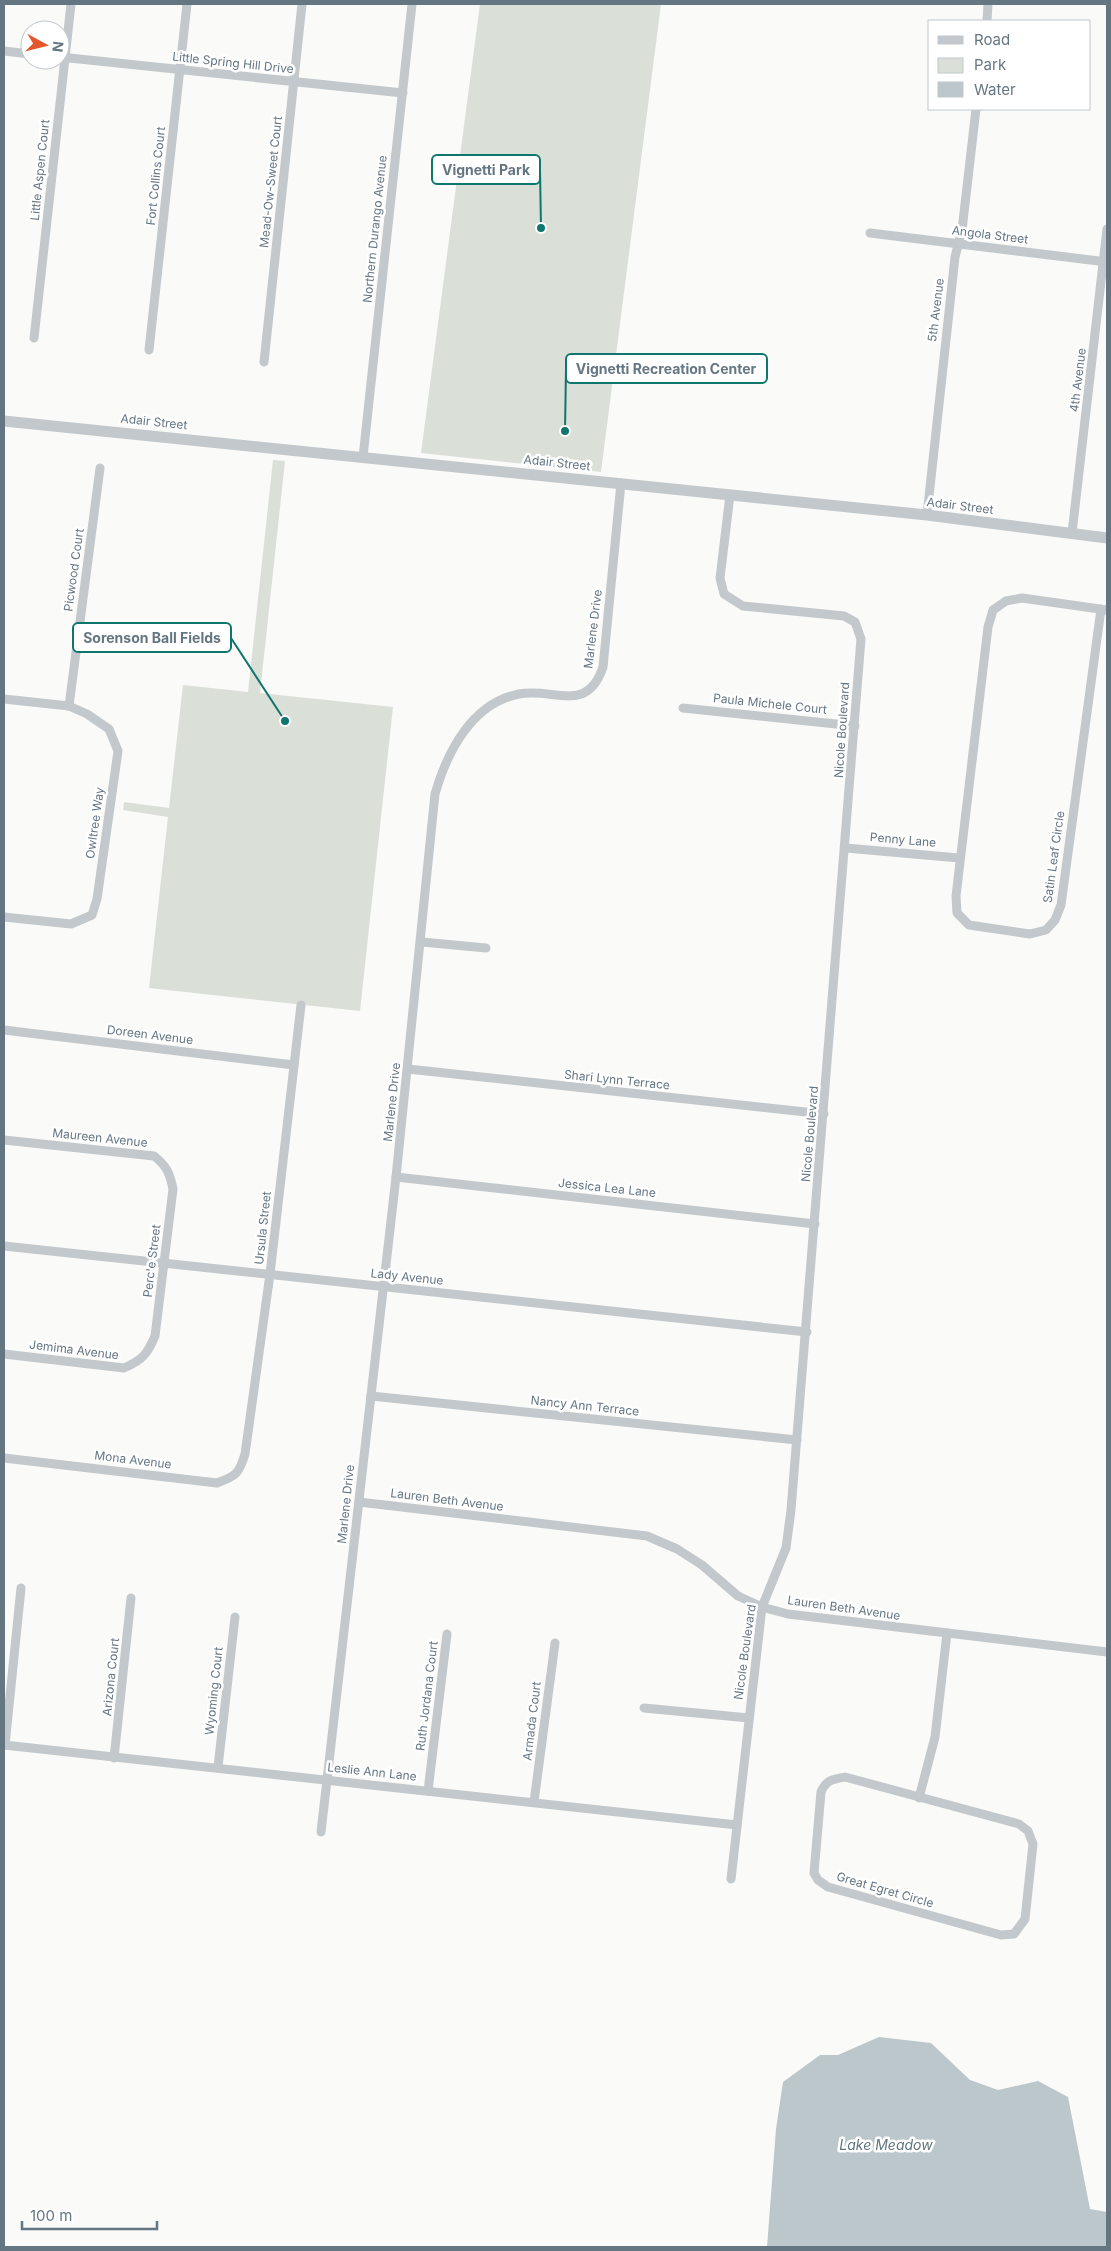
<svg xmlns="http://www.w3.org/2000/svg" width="1111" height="2251" viewBox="0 0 1111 2251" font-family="Inter,sans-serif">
	<rect width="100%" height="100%" fill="#fafaf8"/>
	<g fill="#dadfd7">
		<path d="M480 4H661L601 472 421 453Z"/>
		<path d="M273 460 285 461 260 693 393 707 360 1011 149 988 168 817 123 810 124 802 169 808 183 685 248 692Z"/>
	</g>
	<path fill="#bbc7cb" d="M879 2037 931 2043 970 2080 998 2090 1038 2081 1068 2097 1090 2209 1107 2212V2247H767L776 2129 783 2082 820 2055H838Z"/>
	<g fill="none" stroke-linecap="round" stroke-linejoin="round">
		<g stroke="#c3c8cc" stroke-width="9">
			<path d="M987 21 988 4"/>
			<path d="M4 51 30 54"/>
			<path d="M60 57 403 93"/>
			<path d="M870 233 1107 262"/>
			<path d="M34 338 71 4"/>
			<path d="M149 350 187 4"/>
			<path d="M264 362 302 4"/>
			<path d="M363 457 412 4"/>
			<path d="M730 495 720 578 724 594 743 606 844 616 855 622 861 639 791 1510 786 1548 762 1607 731 1879"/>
			<path d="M927 515 955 257 962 230 976 109"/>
			<path d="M1072 533 1107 229"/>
			<path d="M1101 609 1061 905 1055 920 1046 930 1030 934 969 925 957 913 956 896 988 627 993 610 1006 601 1022 598 1107 610"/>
			<path d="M4 699 69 706 87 714 109 729 118 751 97 899 92 915 71 924 4 917"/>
			<path d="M69 706 100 468"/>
			<path d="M683 708 855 726"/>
			<path d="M846 848 959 858"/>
			<path d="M422 942 486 948"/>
			<path d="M4 1030 294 1065"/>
			<path d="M408 1069 824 1114"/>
			<path d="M4 1140 154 1156C167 1166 170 1174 173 1189L155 1336C147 1355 142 1360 124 1368L4 1354"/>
			<path d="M396 1177 815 1224"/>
			<path d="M4 1246 807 1332"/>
			<path d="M371 1396 797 1440"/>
			<path d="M4 1458 217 1483C236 1476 239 1474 245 1454L270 1274 301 1005"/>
			<path d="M359 1502 647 1536 677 1549 702 1565 738 1596 762 1607 788 1614 1107 1652"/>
			<path d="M644 1708 749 1718"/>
			<path d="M4 1745 737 1825"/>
			<path d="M5 1745 21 1588"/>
			<path d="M114 1758 131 1598"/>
			<path d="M218 1767 235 1617"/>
			<path d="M845 1777 1019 1824 1028 1831 1033 1844 1025 1919 1014 1934 1001 1935 828 1887 818 1880 814 1873 821 1792C826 1780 833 1779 845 1777Z"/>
			<path d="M428 1791 447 1634"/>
			<path d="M919 1798 935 1737 947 1633"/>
			<path d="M534 1802 555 1643"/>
			<path d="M321 1832 396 1177 435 794C447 752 472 703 519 694 553 687 587 715 603 667L621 483"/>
		</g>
		<path stroke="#c3c8cc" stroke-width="11" d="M4 421 927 515 1107 538"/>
	</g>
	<g text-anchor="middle" stroke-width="5" stroke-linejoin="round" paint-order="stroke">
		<g font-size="12" fill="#657683" stroke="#fff">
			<text transform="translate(233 63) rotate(6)" y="4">Little Spring Hill Drive</text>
			<text transform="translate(40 170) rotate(-84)" y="4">Little Aspen Court</text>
			<text transform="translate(156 176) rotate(-84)" y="4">Fort Collins Court</text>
			<text transform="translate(271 182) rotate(-84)" y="4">Mead-Ow-Sweet Court</text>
			<text transform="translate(375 229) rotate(-84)" y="4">Northern Durango Avenue</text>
			<text transform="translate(990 235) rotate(7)" y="4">Angola Street</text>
			<text transform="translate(936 310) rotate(-83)" y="4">5th Avenue</text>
			<text transform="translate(1078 380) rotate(-83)" y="4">4th Avenue</text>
			<text transform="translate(154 422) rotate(6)" y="4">Adair Street</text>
			<text transform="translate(557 463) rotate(6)" y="4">Adair Street</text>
			<text transform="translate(960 506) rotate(7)" y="4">Adair Street</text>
			<text transform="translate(74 570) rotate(-82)" y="4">Picwood Court</text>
			<text transform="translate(593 629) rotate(-83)" y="4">Marlene Drive</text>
			<text transform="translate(770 704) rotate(6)" y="4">Paula Michele Court</text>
			<text transform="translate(842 730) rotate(-86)" y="4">Nicole Boulevard</text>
			<text transform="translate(95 823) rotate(-82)" y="4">Owltree Way</text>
			<text transform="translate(903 840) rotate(5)" y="4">Penny Lane</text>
			<text transform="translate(1054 857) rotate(-82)" y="4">Satin Leaf Circle</text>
			<text transform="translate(150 1035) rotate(7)" y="4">Doreen Avenue</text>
			<text transform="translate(617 1080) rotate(6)" y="4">Shari Lynn Terrace</text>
			<text transform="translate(392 1102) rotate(-84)" y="4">Marlene Drive</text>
			<text transform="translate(810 1134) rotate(-85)" y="4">Nicole Boulevard</text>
			<text transform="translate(100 1138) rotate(6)" y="4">Maureen Avenue</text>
			<text transform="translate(607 1188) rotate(6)" y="4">Jessica Lea Lane</text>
			<text transform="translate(263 1228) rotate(-84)" y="4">Ursula Street</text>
			<text transform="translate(152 1261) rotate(-83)" y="4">Perc'e Street</text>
			<text transform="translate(407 1277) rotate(6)" y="4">Lady Avenue</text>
			<text transform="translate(74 1350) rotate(7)" y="4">Jemima Avenue</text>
			<text transform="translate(585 1406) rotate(6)" y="4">Nancy Ann Terrace</text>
			<text transform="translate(133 1460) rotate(7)" y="4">Mona Avenue</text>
			<text transform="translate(447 1500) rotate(7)" y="4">Lauren Beth Avenue</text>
			<text transform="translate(346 1504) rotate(-84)" y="4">Marlene Drive</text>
			<text transform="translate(844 1608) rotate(8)" y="4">Lauren Beth Avenue</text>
			<text transform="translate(745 1652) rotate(-82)" y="4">Nicole Boulevard</text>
			<text transform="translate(111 1677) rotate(-84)" y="4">Arizona Court</text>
			<text transform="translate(214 1691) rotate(-84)" y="4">Wyoming Court</text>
			<text transform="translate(427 1696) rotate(-83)" y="4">Ruth Jordana Court</text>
			<text transform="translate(532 1721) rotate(-83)" y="4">Armada Court</text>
			<text transform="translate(372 1772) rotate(6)" y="4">Leslie Ann Lane</text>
			<text transform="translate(885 1890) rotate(16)" y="4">Great Egret Circle</text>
		</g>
		<g font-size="14" font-style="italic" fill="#60757c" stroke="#fff">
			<text x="886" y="2150">Lake Meadow</text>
		</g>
	</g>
	<path fill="none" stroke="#0f766e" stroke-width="2" d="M541 228L540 170M565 431L566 369M285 721L231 638"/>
	<g fill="#0f766e" stroke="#fff" stroke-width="2">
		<circle cx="541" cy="228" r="5"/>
		<circle cx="565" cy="431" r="5"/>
		<circle cx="285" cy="721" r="5"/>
	</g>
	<g fill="#fff" stroke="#0f766e" stroke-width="2">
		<rect x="432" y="155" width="108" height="29" rx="5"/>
		<rect x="566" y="354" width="201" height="29" rx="5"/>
		<rect x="73" y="623" width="158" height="29" rx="5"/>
	</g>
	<g font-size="14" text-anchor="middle" font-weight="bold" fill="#657683">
		<text x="486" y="175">Vignetti Park</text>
		<text x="666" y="374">Vignetti Recreation Center</text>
		<text x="152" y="643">Sorenson Ball Fields</text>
	</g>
	<rect width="1111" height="2251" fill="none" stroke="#657683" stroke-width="10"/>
	<rect x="928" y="20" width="162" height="90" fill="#ffffff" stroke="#c1c8cd"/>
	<rect x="938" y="36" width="25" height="8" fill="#c3c8cc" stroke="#c1c8cd"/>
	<text x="974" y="45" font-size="15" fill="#657683">Road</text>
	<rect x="938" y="58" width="25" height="15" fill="#dadfd7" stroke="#c1c8cd"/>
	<text x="974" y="70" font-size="15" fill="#657683">Park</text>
	<rect x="938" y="82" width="25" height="15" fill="#bbc7cb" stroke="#c1c8cd"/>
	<text x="974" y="95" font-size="15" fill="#657683">Water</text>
	<g transform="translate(45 45) rotate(97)"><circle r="24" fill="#ffffff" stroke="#c1c8cd"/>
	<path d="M0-4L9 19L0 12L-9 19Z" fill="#e4572e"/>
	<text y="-8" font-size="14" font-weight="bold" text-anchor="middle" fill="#657683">N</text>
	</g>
	<path d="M22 2221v8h135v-8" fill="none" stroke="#657683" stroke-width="2.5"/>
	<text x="30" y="2221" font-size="15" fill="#657683" stroke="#ffffff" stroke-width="4" paint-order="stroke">100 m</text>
</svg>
